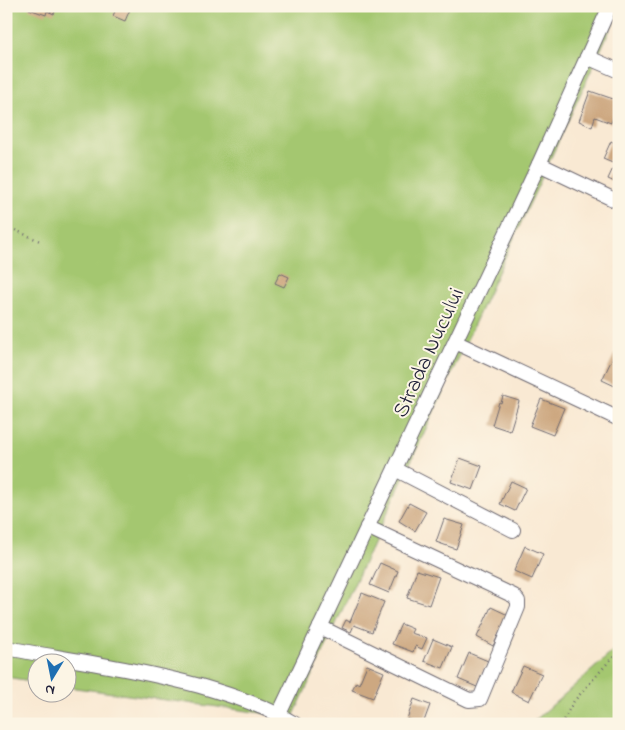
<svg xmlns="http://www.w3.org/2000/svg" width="625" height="730" viewBox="0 0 625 730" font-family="'Indie Flower',sans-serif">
	<rect width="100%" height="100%" fill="#fcf5e5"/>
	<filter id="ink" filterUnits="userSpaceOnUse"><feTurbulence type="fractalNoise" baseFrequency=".02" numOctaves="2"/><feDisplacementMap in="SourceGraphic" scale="10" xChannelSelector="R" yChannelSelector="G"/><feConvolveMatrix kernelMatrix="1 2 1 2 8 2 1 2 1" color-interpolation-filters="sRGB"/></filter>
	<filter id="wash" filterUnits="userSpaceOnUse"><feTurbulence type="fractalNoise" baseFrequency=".0096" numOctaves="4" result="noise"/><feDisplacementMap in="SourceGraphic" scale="20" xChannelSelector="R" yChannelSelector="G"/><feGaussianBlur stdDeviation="1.12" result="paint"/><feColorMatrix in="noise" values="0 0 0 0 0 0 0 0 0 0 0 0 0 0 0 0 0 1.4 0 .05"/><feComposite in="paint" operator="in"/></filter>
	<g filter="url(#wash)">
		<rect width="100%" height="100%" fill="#f9e9d3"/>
		<g fill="#a4c770" stroke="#637456">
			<path d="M6 6H619V10L293 717 68 687V662H38L37 682 6 677Z"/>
			<path d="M619 646V724H531Z"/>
		</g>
		<g id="blocks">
			<g fill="#cda881">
				<path d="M30 6H57L54 14 47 11 46 15 29 9Z"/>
				<path d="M117 6 131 7 125 21 113 16Z"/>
				<path d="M590 91 619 101 611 123 595 117 592 127 579 121Z"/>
				<path d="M611 141 619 145V184L608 179 615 164 603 159Z"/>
				<path d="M280 273 289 277 284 287 275 283Z"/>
				<path d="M615 353 619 355V388L602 380Z"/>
				<path d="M503 396 519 401 510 431 492 425 499 402 501 403Z"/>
				<path d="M541 399 564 408 553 435 530 426Z"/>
				<path d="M460 458 482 466 473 490 451 482Z"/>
				<path d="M511 481 526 488 515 511 500 504Z"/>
				<path d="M409 503 426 512 415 531 399 521Z"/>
				<path d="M444 519 464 525 456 549 436 542Z"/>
				<path d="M525 546 543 554 532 579 514 571Z"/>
				<path d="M380 563 398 571 389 593 370 585Z"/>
				<path d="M417 570 439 577 429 605 407 598Z"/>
				<path d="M362 593 384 602 372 632 354 625 351 632 342 628 346 620 350 622Z"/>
				<path d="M491 607 508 615 493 646 477 637Z"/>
				<path d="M401 624 413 629 411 633 427 638 422 649 415 646 413 652 392 644Z"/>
				<path d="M433 639 452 647 443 668 424 661Z"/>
				<path d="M469 653 488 661 477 687 458 679Z"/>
				<path d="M367 665 384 672 373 698 352 690 356 682 359 684Z"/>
				<path d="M523 666 542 674 529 701 511 692Z"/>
				<path d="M414 699 430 705 423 724 407 719Z"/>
			</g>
		</g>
	</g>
	<g filter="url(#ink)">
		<use href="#blocks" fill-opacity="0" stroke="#6d6870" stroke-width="1"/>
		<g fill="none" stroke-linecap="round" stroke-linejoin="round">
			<g stroke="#6d6870" stroke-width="16">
				<g id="street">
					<path d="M587 57 619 71"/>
					<path d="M539 164 619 202"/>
					<path d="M455 342 619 419"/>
					<path d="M395 469 513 530"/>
					<path d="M320 627 469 700 480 699 518 607V601L514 596 367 527"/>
					<path d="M6 648C71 660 137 669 200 686 234 696 265 706 295 724"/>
					<path d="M279 714 539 164 610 6"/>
				</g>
			</g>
			<g stroke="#6d6870" stroke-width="2.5" stroke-dasharray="1 4" stroke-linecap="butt">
				<path d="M6 226 42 242"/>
				<path d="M561 724 574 701 619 650"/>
			</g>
			<use href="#street" stroke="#fff" stroke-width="14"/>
		</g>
	</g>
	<g text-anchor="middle" stroke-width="4" stroke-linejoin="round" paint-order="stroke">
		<g font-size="22" fill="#22223b" stroke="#fcf5e5">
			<text transform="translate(427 352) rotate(-65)" y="8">Strada Nucului</text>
		</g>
	</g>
	<rect width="625" height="730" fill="none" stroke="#fcf5e5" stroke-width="25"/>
	<g transform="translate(52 678) rotate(190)"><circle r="24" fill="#fcf5e5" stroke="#a5a1a1"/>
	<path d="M0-4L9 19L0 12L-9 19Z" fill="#1f6fb2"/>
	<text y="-8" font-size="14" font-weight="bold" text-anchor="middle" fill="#22223b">N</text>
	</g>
</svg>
